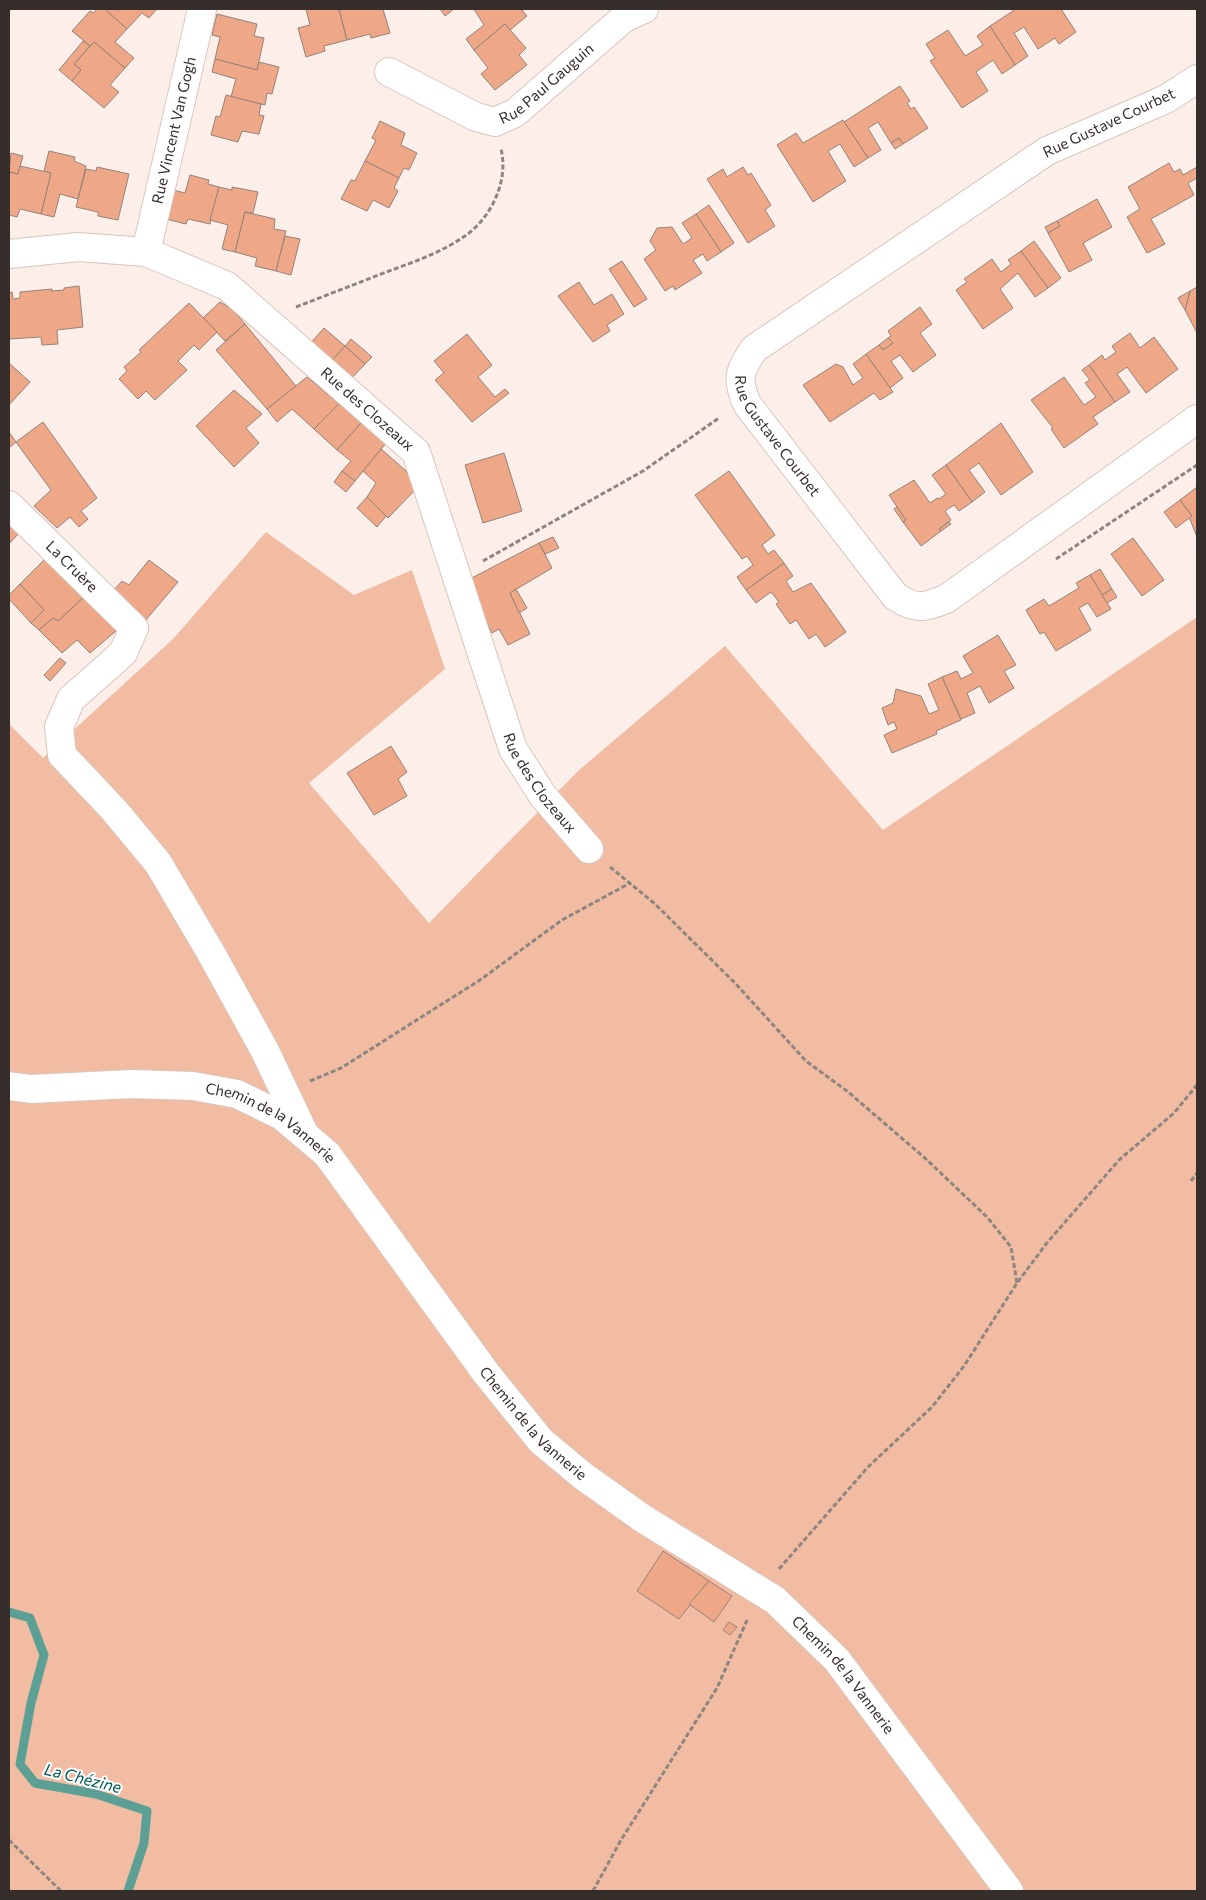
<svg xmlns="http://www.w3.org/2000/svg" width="1206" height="1900" viewBox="0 0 1206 1900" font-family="Commissioner,sans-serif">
	<rect width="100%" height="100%" fill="#fcefe9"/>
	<path fill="#f2bca3" d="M266 532 354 595 412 570 445 669 309 783 429 923 578 771 725 646 883 830 1197 617V1891H9V724L43 758 174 638Z"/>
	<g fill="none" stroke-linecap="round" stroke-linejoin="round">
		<path stroke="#5c9f94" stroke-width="9" d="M9 1612 30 1618 44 1655 31 1703 20 1764 35 1783 96 1794 147 1811 144 1843 128 1891"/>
	</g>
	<g fill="#efa887" stroke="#958279">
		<path d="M97 9H105L127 29 115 42 134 58 125 68 94 42 90 46 72 31 90 11 93 13Z"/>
		<path d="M105 9H157L149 18 142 13 127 29Z"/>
		<path d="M306 9H339L347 40 324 46 325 51 306 57 298 28 310 25Z"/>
		<path d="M339 9H383L390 33 371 38 370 34 347 40Z"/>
		<path d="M440 9H454L445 16Z"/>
		<path d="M474 9H521L527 16 510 30 505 24 474 50 466 39 484 25Z"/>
		<path d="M1012 9H1061L1076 32 1059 44 1055 38 1038 49 1024 27 1014 33 1028 56 1015 65 990 26 1013 11Z"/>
		<path d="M217 14 257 24 254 36 264 38 257 70 215 59 220 37 212 35Z"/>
		<path d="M505 24 526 48 519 55 527 65 495 90 481 74 488 68 474 50Z"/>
		<path d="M990 26 1015 65 1002 74 993 60 976 72 988 91 962 108 930 61 935 58 926 44 948 30 965 56 983 45 977 36Z"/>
		<path d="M83 41 90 46 74 64 81 70 72 81 59 70Z"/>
		<path d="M94 42 125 68 110 85 119 92 104 108 72 81 81 70 74 64Z"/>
		<path d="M215 59 257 70 259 62 279 67 272 94 267 93 265 105 231 97 236 79 212 72Z"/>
		<path d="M900 86 910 101 907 103 911 109 914 107 928 128 903 144 899 138 891 143 878 122 868 128 881 150 868 158 844 122Z"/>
		<path d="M226 95 261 104 259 115 264 116 259 134 242 131 238 142 211 135 216 116 220 117Z"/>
		<path d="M843 120 868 158 854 167 840 144 828 151 846 181 813 202 777 145 796 133 803 143Z"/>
		<path d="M380 121 405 133 401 145 417 153 409 170 404 168 399 178 365 161 376 140 372 138Z"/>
		<path d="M899 138 903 144 895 149 891 143Z"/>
		<path d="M49 151 75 157 74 161 86 166 78 199 60 194 54 217 41 214 51 173 44 171Z"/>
		<path d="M11 153 23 156 18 174 9 172Z"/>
		<path d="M365 161 399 178 394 188 398 191 389 208 373 200 367 211 341 199 351 180 355 181Z"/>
		<path d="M1169 163 1174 172 1180 169 1183 175 1197 167V178L1188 183 1194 195 1151 219 1165 244 1147 253 1127 217 1140 209 1128 187Z"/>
		<path d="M20 166 51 173 41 214 20 209 17 217 9 215V172L18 174Z"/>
		<path d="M97 167 129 174 118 220 98 216V212L76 207 86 169 96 171Z"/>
		<path d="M743 167 748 175 751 173 771 205 765 210 775 226 748 243 707 179 723 169 727 177Z"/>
		<path d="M190 175 209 180 208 184 219 187 210 224 188 219 186 224 166 219 173 190 185 193Z"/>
		<path d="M219 187 232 190V187L258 192 253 213 245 212 235 252 222 249 228 225 210 220Z"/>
		<path d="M1097 199 1112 227 1083 243 1092 260 1069 272 1048 233 1060 226 1057 221Z"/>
		<path d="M709 205 734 243 721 252 696 214Z"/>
		<path d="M245 212 275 219 274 229 286 231 276 271 255 266 257 258 235 252Z"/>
		<path d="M696 214 721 252 707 261 703 254 693 260 702 273 675 290 673 286 665 291 644 259 656 250 650 241 657 228 672 227 683 244 692 238 682 223Z"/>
		<path d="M1057 221 1060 226 1048 233 1045 227Z"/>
		<path d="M285 236 300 239 291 275 276 271Z"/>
		<path d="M1034 241 1061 278 1048 288 1021 251Z"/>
		<path d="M1021 251 1048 288 1035 297 1018 273 1000 289 1013 308 983 329 956 290 967 282 964 279 992 259 1001 272 1011 264 1008 260Z"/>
		<path d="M622 261 647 299 634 307 609 269Z"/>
		<path d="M579 282 594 305 612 294 624 314 607 325 610 331 593 342 558 296Z"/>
		<path d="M79 286 83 327 57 330 58 344 42 345 41 337 9 339V293L12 292 13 299 20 298V292L52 289V291L64 290V288Z"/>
		<path d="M1197 287V333L1185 310 1190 291Z"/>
		<path d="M1190 291 1185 310 1178 298Z"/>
		<path d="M220 302 232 309 245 324 225 341 203 318Z"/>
		<path d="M189 303 217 332 199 350 194 345 178 361 187 370 155 400 146 391 138 399 119 379 127 371 124 367 141 352 139 350Z"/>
		<path d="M920 307 932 324 920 333 936 355 913 372 900 355 891 361 903 378 890 388 866 354 879 345 883 350 893 343 888 338 891 336 888 331Z"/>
		<path d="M245 324 296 386 267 409 216 350Z"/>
		<path d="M324 328 345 346 328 365 307 347Z"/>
		<path d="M1130 333 1140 348 1154 337 1178 369 1146 393 1127 367 1117 374 1130 392 1115 402 1089 365 1102 355 1105 360 1116 352 1112 346Z"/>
		<path d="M467 334 492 365 478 377 495 397 505 389 509 393 472 422 435 380 444 373 434 361Z"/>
		<path d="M888 338 893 343 883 350 879 345Z"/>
		<path d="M351 339 372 357 365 364 345 346Z"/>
		<path d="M345 346 365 364 348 382 328 365Z"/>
		<path d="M866 354 893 392 880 400 874 393 830 422 803 385 836 364 843 367 853 385 863 378 853 364Z"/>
		<path d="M9 363 30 382 9 405Z"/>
		<path d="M1089 365 1115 402 1093 417 1098 424 1064 448 1051 429 1053 428 1031 400 1064 377 1084 405 1096 397 1085 383 1090 380 1082 370Z"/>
		<path d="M307 377 339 404 314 429 292 409 277 422 267 409Z"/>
		<path d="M234 390 262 414 246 428 259 443 234 467 196 426Z"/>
		<path d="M339 404 361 423 337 450 314 429Z"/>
		<path d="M43 422 97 498 81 511 88 519 79 527 70 517 57 528 34 506 51 490 16 442Z"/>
		<path d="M361 423 386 443 355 481 342 471 351 461 337 450Z"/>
		<path d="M1001 423 1033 472 1001 495 979 463 969 470 985 492 972 502 946 465Z"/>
		<path d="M9 432 16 442 9 448Z"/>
		<path d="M381 449 405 470 418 487 388 518 367 497 376 483 363 471Z"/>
		<path d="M504 453 522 511 483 523 465 465Z"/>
		<path d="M946 465 972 502 959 511 954 505 945 511 951 520 939 529 941 531 921 546 903 522 906 520 889 495 914 480 930 503 937 498 939 499 946 494 932 475Z"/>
		<path d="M342 471 355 481 346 492 334 482Z"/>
		<path d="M729 471 775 535 762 545 768 554 774 550 784 563 746 590 737 577 753 565 747 556 742 559 695 495Z"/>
		<path d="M1197 487V537L1189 517 1192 516 1180 500Z"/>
		<path d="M367 497 386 516 377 527 357 508Z"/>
		<path d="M1180 500 1192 516 1176 528 1164 512Z"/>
		<path d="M897 507 906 520 903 522 894 509Z"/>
		<path d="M949 522 951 524 941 531 939 529Z"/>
		<path d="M11 527 18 534 9 544V530Z"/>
		<path d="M553 537 559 548 545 554 539 543Z"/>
		<path d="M1133 538 1164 580 1142 596 1111 554Z"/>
		<path d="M539 543 552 568 510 593 530 634 508 645 499 629 492 633 466 581Z"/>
		<path d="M44 560 67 582 74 574 83 582 75 591 83 598 58 621 53 618 39 630 31 623 44 610 20 584Z"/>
		<path d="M149 560 178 582 145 621 115 600 121 595 114 590 122 581 129 585Z"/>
		<path d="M784 563 793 576 786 581 793 592 811 583 846 632 825 647 816 634 809 639 796 620 790 624 776 604 779 602 771 592 756 603 746 590Z"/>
		<path d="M1100 569 1112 589 1102 595 1090 575Z"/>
		<path d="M1090 575 1111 609 1097 617 1088 603 1079 608 1091 630 1056 651 1044 632 1040 634 1026 610 1044 599 1049 606 1079 588 1076 583Z"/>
		<path d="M20 584 44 610 31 623 9 599V595Z"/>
		<path d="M516 589 527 608 519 613 510 593Z"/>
		<path d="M1112 589 1117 597 1107 603 1102 595Z"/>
		<path d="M83 598 116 631 90 653 77 640 62 653 39 630 53 618 58 621Z"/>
		<path d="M998 635 1016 665 1004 671 1014 688 989 703 980 686 967 693 975 713 961 719 942 677 957 671 961 679 973 673 963 656Z"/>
		<path d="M60 658 66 663 50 681 44 675Z"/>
		<path d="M942 677 961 720 936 731 937 734 892 753 884 735 897 729 894 722 888 725 882 708 893 703 896 689 921 696 929 714 939 710 928 684Z"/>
		<path d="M391 746 407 772 398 779 407 796 374 815 347 773Z"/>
		<path d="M663 1551 709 1581 679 1619 637 1591Z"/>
		<path d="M709 1581 732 1596 714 1622 689 1604Z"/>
		<path d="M729 1622 737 1627 730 1635 723 1630Z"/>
	</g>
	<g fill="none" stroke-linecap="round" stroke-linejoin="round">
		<g stroke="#dac5bb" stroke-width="30">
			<g id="minor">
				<path id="s1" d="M389 72 476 117 495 122 515 113 624 18 644 9"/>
				<path id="s2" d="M1197 79 1166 99 1047 151 754 349C739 372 736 378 747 404L895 596C915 610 924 608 946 599L1197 419"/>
				<path id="s3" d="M146 252 202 9"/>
				<path id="s4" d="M9 254 78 247 146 252 227 286 416 452 513 749 543 796 589 849"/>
				<path id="s5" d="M9 505 134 628 123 653 71 699 59 727 62 755 114 810 158 863 211 953 265 1051 303 1131"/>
				<path id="s6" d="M9 1086 31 1089 131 1084 193 1086 237 1094 282 1116 327 1154 486 1373 541 1441 583 1476 642 1518 775 1600 837 1660 1009 1891"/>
			</g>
		</g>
		<g stroke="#8f8580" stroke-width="3" stroke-dasharray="5 2.5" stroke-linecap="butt">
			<path d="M296 307C327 295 358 283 389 271 414 262 442 252 465 236 491 218 509 181 501 149"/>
			<path d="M1056 559 1197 465"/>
			<path d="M483 561 643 471 719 418"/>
			<path d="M610 867 654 903 735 983 806 1061 847 1091 926 1159 987 1217 1011 1247 1017 1283"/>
			<path d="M310 1081 341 1068 480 980 562 920 630 883"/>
			<path d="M1191 1181 1197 1173"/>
			<path d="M779 1569 868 1467 932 1407 964 1366 1017 1283 1046 1244 1119 1160 1174 1113 1197 1085"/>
			<path d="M9 1840 61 1891"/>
			<path d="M593 1891 621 1840 717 1688 748 1618"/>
		</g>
		<use href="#minor" stroke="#fff" stroke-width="28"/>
	</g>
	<g text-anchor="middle" stroke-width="4" stroke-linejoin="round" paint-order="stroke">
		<g font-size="15" fill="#362e2a" stroke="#fff">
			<text dy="5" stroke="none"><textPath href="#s1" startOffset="182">Rue Paul Gauguin</textPath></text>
			<text transform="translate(1109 123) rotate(-25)" y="5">Rue Gustave Courbet</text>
			<text dy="5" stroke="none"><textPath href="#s3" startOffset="125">Rue Vincent Van Gogh</textPath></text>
			<text dy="5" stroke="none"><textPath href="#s4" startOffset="412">Rue des Clozeaux</textPath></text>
			<text dy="5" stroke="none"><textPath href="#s2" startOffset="622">Rue Gustave Courbet</textPath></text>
			<text dy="5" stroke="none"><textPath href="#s5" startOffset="88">La Cruère</textPath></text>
			<text dy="5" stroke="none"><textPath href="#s4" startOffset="832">Rue des Clozeaux</textPath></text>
			<text dy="5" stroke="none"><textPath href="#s6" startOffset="272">Chemin de la Vannerie</textPath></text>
			<text dy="5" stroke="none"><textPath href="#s6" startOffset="678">Chemin de la Vannerie</textPath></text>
			<text dy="5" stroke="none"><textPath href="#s6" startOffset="1081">Chemin de la Vannerie</textPath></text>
		</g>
		<g font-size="16" font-style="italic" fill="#025c54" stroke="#fff">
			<text transform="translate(83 1778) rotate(14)" y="6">La Chézine</text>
		</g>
	</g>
	<rect width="1206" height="1900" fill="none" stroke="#362e2a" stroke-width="20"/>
</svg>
